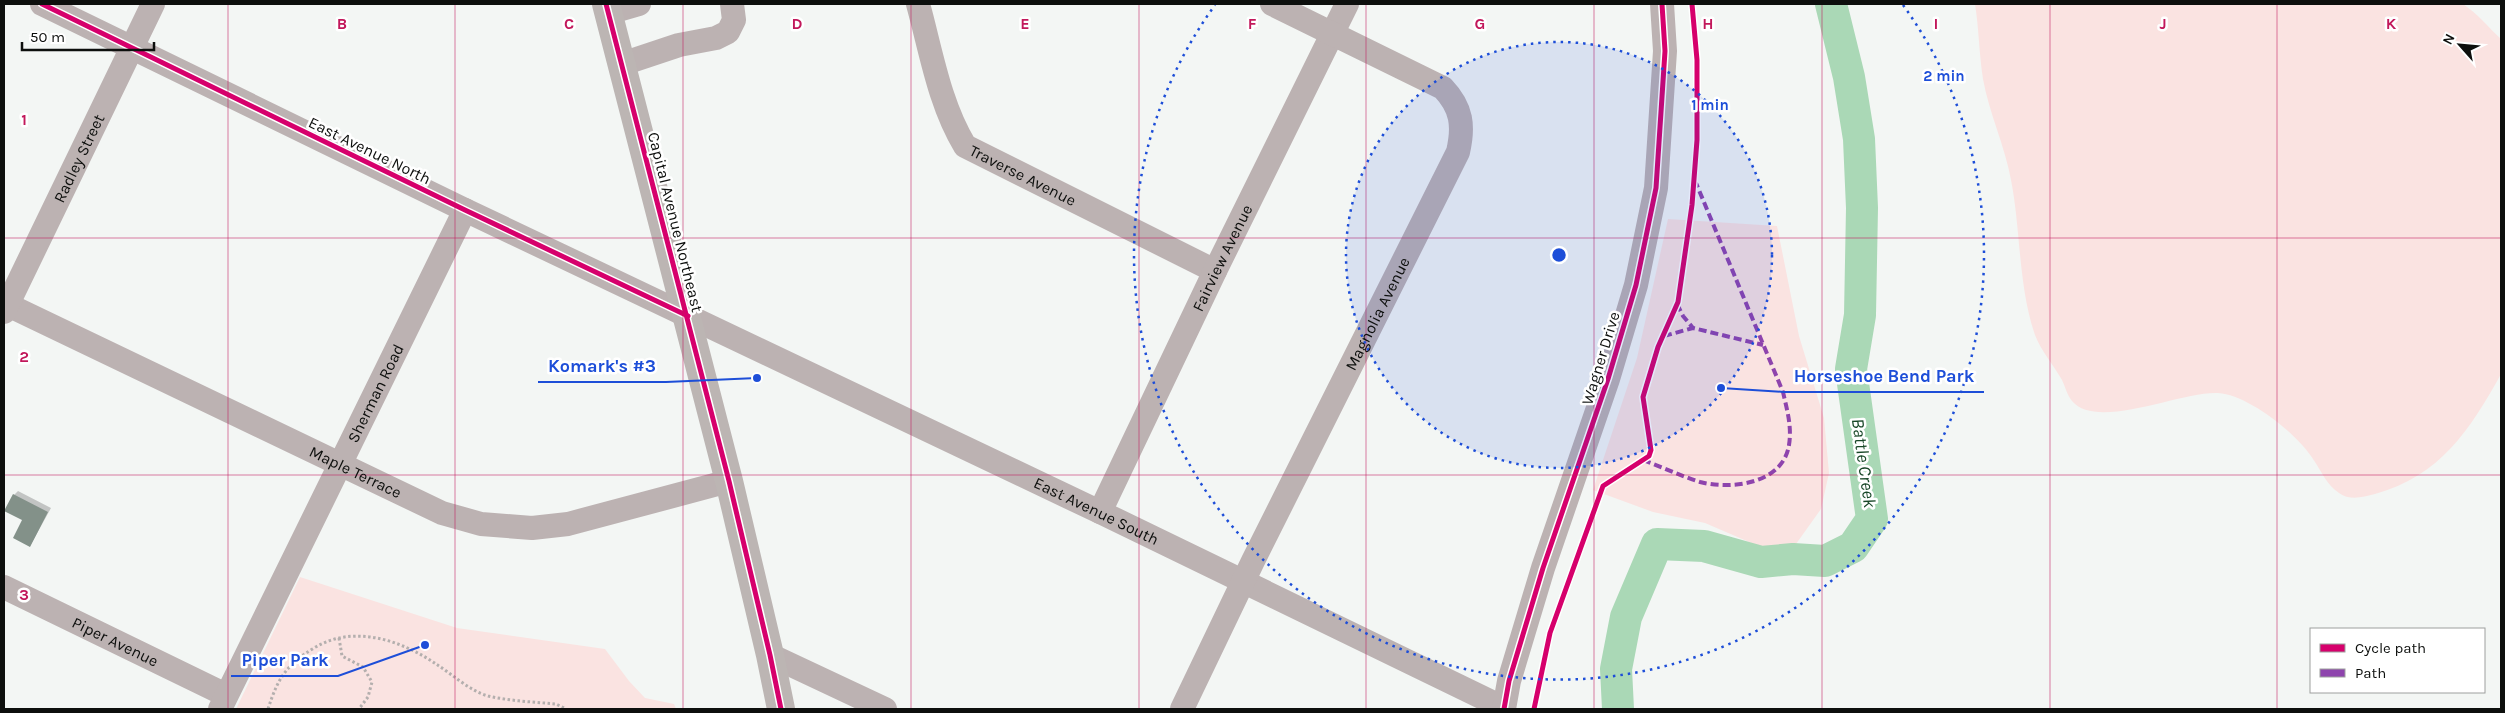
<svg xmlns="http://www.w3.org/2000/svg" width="2505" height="713" viewBox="0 0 2505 713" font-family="Karla,sans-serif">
	<rect width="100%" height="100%" fill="#f3f6f4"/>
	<g fill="#fae3e1">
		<path d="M1975 4H2463C2478 14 2488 27 2501 39V374C2470 430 2440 476 2375 494 2363 497 2350 501 2339 493 2326 484 2322 472 2313 459 2297 434 2249 395 2218 393 2181 391 2097 431 2072 401 2067 395 2065 386 2062 380 2053 364 2041 351 2035 335 2018 285 2021 231 2011 180 2005 146 1989 113 1983 79 1979 54 1979 29 1975 4Z"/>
		<path d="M1668 219 1777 226 1799 336 1824 418 1829 473 1821 509 1796 544 1777 554 1705 523 1653 512 1593 490 1637 358Z"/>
		<path d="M300 577 457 628 605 649 629 681 645 698 674 704 676 709H236Z"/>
	</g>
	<path fill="#0003" d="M18 491 51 508 30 546 23 519 14 495Z"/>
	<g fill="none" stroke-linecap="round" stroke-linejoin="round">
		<path stroke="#aad8b6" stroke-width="32" d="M1618 709 1616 669 1626 617 1657 544 1704 546 1761 562 1793 559 1825 561 1853 547 1872 519 1851 369 1860 315 1862 208 1859 139 1849 77 1831 4"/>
	</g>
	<path fill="#839189" d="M13 494 48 512 30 547 13 538 22 520 4 511Z"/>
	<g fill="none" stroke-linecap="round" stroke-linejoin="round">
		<g stroke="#b4afae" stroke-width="3" stroke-dasharray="2.5 2.5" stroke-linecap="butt">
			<path d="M339 638 342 656 363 667 372 682 368 697 359 709"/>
			<path d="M268 709C278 678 286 665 314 648 353 624 401 640 436 664 452 674 470 691 488 696 510 701 534 702 556 704L566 709"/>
		</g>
		<g stroke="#bcb2b2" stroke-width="24">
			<path id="s1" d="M42 4 465 210 1100 512 1504 708"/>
			<path id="s2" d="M918 4C931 51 939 103 965 146L1215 271"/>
			<path d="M608 13 639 4"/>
			<path d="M622 64 679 45 716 38 728 32 734 20 732 4"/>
			<path id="s3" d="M4 303 442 513 481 524 532 528 568 524 729 481"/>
			<path id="s4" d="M4 312 153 4"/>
			<path id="s5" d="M1100 512 1215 271 1347 4"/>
			<path id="s6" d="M4 587 226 695"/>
			<path d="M770 655 885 709"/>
			<path id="s7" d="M220 709 465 210"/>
			<path id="s8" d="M1182 709 1253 561 1458 152C1464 126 1462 108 1443 88L1272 4"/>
			<path d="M1504 709 1509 681 1543 568 1608 379 1636 285 1656 188 1665 51 1662 4"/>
		</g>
		<path stroke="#bcb5b3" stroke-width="28" d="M606 4 729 481 770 655 781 709"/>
		<g stroke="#8e44ad" stroke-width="4" stroke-dasharray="8 4" stroke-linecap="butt">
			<path d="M1677 304 1683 316 1693 328"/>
			<path d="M1664 336 1693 328 1763 345"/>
			<path d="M1643 460C1662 467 1681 476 1700 482 1731 490 1783 484 1789 445 1792 426 1787 410 1783 392L1696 183"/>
		</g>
		<g stroke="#fff" stroke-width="8">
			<g id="cycleway">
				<path d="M42 4 465 210 688 316"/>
				<path d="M606 4 729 481 770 655 781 709"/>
				<path d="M1504 709 1509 681 1543 568 1608 379 1636 285 1656 188 1665 51 1662 4"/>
				<path d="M1534 709 1550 633 1603 486 1649 456 1651 450 1643 397 1658 347 1678 302 1692 205 1697 140V60L1692 4"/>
			</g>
		</g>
		<use href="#cycleway" stroke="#d6006c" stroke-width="5"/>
	</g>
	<path fill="none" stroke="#c2185b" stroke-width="1" stroke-opacity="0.55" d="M228 4V709M455 4V709M683 4V709M911 4V709M1139 4V709M1366 4V709M1594 4V709M1822 4V709M2050 4V709M2277 4V709M4 238H2501M4 475H2501"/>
	<circle cx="1559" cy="255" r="213" fill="#1d4ed8" fill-opacity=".12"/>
	<g fill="none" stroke="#1d4ed8" stroke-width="2.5" stroke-dasharray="2.5 5">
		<circle cx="1559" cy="255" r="213"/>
		<path d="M1903 5A425 425 0 1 1 1215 5"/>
	</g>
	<g text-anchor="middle" stroke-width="5" stroke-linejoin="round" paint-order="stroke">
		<g font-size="16" fill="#0d0f0d" stroke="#fff">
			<text transform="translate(370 150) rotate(26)" y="6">East Avenue North</text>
			<text dy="6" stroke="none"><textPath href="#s4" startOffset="171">Radley Street</textPath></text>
			<text dy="6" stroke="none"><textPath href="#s2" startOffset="215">Traverse Avenue</textPath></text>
			<text transform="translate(676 222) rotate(76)" y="6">Capital Avenue Northeast</text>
			<text dy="6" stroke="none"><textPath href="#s5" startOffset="282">Fairview Avenue</textPath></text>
			<text dy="6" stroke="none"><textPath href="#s8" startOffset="441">Magnolia Avenue</textPath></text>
			<text transform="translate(1600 358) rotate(-73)" y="6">Wagner Drive</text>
			<text dy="6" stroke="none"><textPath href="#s7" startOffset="352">Sherman Road</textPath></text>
			<text dy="6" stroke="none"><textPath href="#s3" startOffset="390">Maple Terrace</textPath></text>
			<text dy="6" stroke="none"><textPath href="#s1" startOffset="1170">East Avenue South</textPath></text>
			<text dy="6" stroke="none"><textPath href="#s6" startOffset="124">Piper Avenue</textPath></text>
		</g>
		<g font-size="18" font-style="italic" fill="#184727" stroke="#fff">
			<text transform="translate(1864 463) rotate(82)" y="6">Battle Creek</text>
		</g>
	</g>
	<g font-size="16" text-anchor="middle" font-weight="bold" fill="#c2185b" stroke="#fff" stroke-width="5" stroke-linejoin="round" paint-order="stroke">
		<text x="342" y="29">B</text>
		<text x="569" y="29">C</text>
		<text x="797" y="29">D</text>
		<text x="1025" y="29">E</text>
		<text x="1252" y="29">F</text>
		<text x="1480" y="29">G</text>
		<text x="1708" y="29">H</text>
		<text x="1936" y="29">I</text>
		<text x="2163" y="29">J</text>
		<text x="2391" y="29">K</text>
		<text x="24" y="125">1</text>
		<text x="24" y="362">2</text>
		<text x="24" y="600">3</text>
	</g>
	<circle cx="1559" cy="255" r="8" fill="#1d4ed8" stroke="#fff" stroke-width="2.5"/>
	<g font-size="15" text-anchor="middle" font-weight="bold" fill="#1d4ed8" stroke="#fff" stroke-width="5" stroke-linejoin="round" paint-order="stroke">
		<text x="1944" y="81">2 min</text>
		<text x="1710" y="110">1 min</text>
	</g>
	<path fill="none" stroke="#1d4ed8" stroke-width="2" d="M757 378L666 382H538M1721 388L1784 392H1984M425 645L338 676H231"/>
	<g fill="#1d4ed8" stroke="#fff" stroke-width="2">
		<circle cx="757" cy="378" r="5"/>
		<circle cx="1721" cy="388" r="5"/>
		<circle cx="425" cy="645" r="5"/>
	</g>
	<g font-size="18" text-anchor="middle" font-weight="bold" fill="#1d4ed8" stroke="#fff" stroke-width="5" stroke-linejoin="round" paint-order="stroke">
		<text x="602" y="372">Komark's #3</text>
		<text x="1884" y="382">Horseshoe Bend Park</text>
		<text x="285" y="666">Piper Park</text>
	</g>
	<rect width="2505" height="713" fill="none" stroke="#0d0f0d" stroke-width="10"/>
	<rect x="2310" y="628" width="175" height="65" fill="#ffffff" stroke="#9e9f9e"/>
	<rect x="2320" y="644" width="25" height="8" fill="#d6006c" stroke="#9e9f9e"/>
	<text x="2355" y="653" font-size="15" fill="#0d0f0d">Cycle path</text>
	<rect x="2320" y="669" width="25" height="8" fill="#8e44ad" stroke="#9e9f9e"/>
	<text x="2355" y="678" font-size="15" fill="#0d0f0d">Path</text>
	<g transform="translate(2460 45) rotate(297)" stroke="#ffffff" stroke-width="4" paint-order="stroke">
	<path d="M0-4L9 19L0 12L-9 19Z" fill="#0d0f0d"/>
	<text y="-8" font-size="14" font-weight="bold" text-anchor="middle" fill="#0d0f0d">N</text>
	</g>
	<path d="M22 42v8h132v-8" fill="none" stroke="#0d0f0d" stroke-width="2.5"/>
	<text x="30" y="42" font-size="15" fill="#0d0f0d" stroke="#ffffff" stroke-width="4" paint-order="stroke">50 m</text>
</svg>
